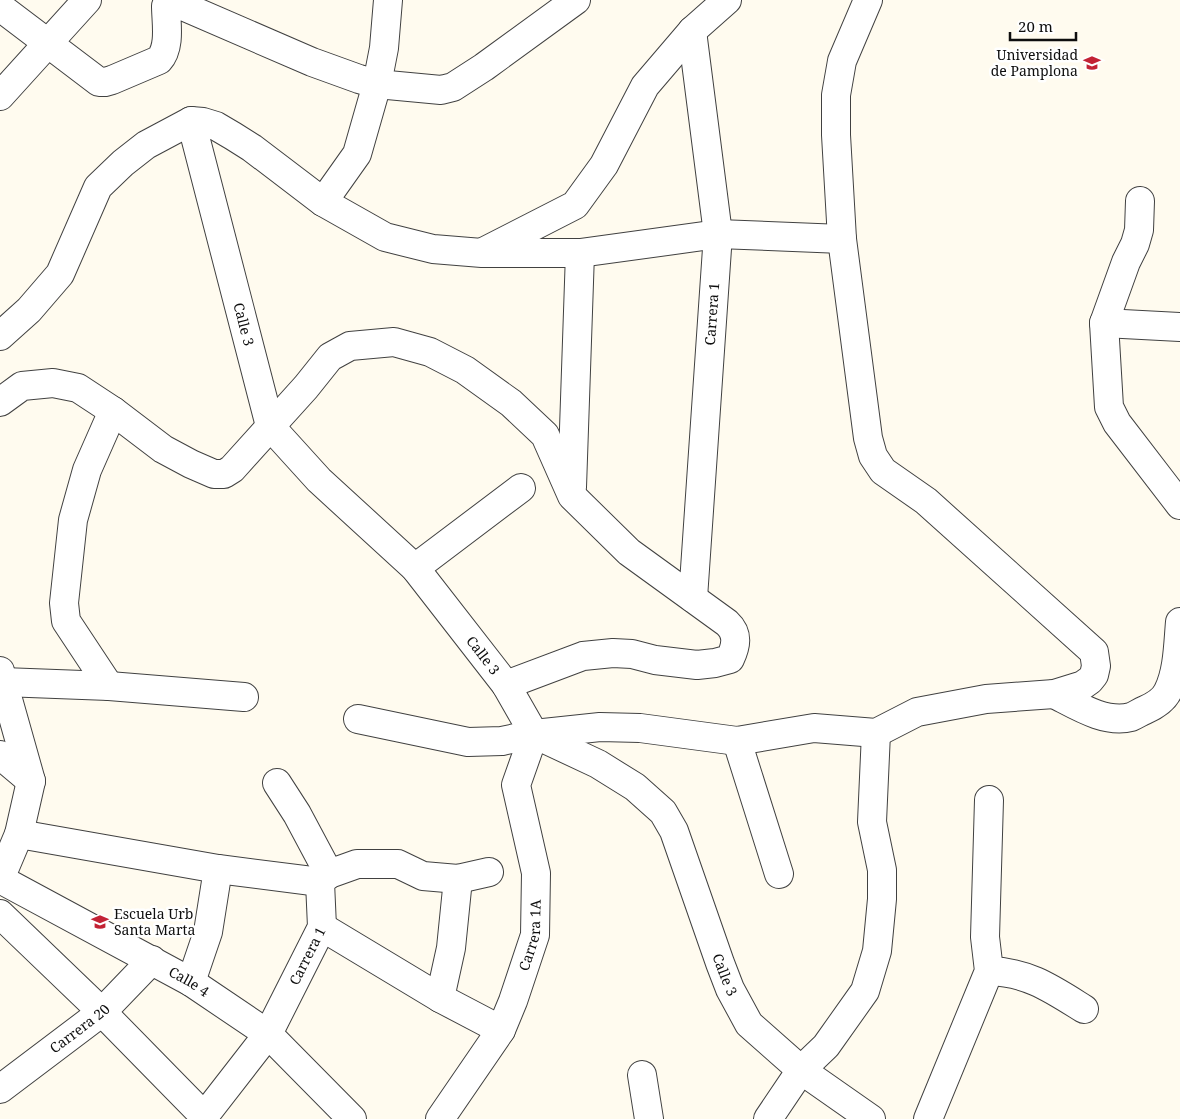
<svg xmlns="http://www.w3.org/2000/svg" width="1180" height="1119" viewBox="0 0 1180 1119" font-family="'Noto Serif',serif">
	<rect width="100%" height="100%" fill="#fffbef"/>
	<g fill="none" stroke-linecap="round" stroke-linejoin="round">
		<g stroke="#414141" stroke-width="30">
			<g id="minor">
				<path d="M0 7 99 82H105L112 80 159 60C171 47 166 22 166 6L171 1 312 62 359 79 377 84 441 90 453 87 484 67 576 0"/>
				<path d="M692 31 718 234 693 598"/>
				<path d="M0 96 87 0"/>
				<path id="s1" d="M191 121 270 426 319 480 415 568 506 685 534 734 598 764 635 787 663 812 674 831 720 963 730 989 749 1024 801 1070 871 1119"/>
				<path d="M1140 201 1139 230 1135 244 1126 262 1104 323 1109 407 1117 423 1180 505"/>
				<path d="M323 202 357 154 377 84 384 48 388 0"/>
				<path d="M485 251 575 205 604 165 645 86 692 31 727 0"/>
				<path d="M1104 323 1180 327"/>
				<path d="M0 336 29 310 60 274 98 187 123 163 146 145 191 121 203 122 216 126 233 136 252 148 323 202 385 237 433 249 482 253H580L718 234 842 239"/>
				<path d="M0 402 22 386 53 383 78 388 113 411 163 449 191 464 214 474H224L232 469 306 387 330 357 350 346 394 342 430 352 465 370 511 403 545 435 572 496 629 552 727 623C739 634 736 646 730 659L715 663 697 665 655 660 632 654 613 653 583 656 506 685"/>
				<path d="M572 487 580 253"/>
				<path d="M415 568 521 488"/>
				<path d="M0 671 31 781 19 834 0 879"/>
				<path d="M3 682 109 686 244 697"/>
				<path d="M109 686 66 621 64 603 73 520 87 470 113 411"/>
				<path d="M1054 694C1076 705 1105 724 1131 717 1136 715 1140 712 1145 710 1154 706 1164 700 1168 691 1178 671 1178 644 1180 622"/>
				<path d="M358 719 468 742 502 741 534 734 600 727 640 728 737 741 814 728 876 733 917 712 986 699 1054 694 1083 685 1090 680 1094 675 1096 666 1094 652 926 501 883 471 873 456 868 438 842 239 836 135V95L842 61 868 0"/>
				<path d="M737 741 779 874"/>
				<path d="M0 755 31 781"/>
				<path d="M19 834 218 869 320 882"/>
				<path d="M329 874 357 864H398L423 876 458 879 489 872"/>
				<path id="s2" d="M0 879 191 982 268 1034 352 1119"/>
				<path d="M0 914 102 1012 205 1117"/>
				<path d="M322 927 440 998 501 1030"/>
				<path d="M989 971C1028 972 1052 989 1084 1009"/>
				<path d="M191 982 208 932 218 869"/>
				<path d="M440 998 451 948 458 879"/>
				<path d="M642 1075 649 1119"/>
				<path id="s3" d="M0 1089 102 1012 152 960"/>
				<path id="s4" d="M202 1119 268 1034 322 927 320 882 329 874 297 814 277 783"/>
				<path id="s5" d="M440 1119 501 1030 513 1001 535 935 536 873 516 785 534 734"/>
				<path d="M768 1119 801 1070 826 1046 865 991 877 951 882 899V870L872 822 876 733"/>
				<path d="M928 1119 989 971 985 937 989 800"/>
			</g>
		</g>
		<use href="#minor" stroke="#fff" stroke-width="28"/>
	</g>
	<defs>
		<g id="university-bare" transform="scale(1.35)"><path d="M0-5L7-2L0 1L-7-2ZM-4 1L0 2.5L4 1V4Q0 6-4 4Z" fill="#c32234" stroke="#fff" stroke-width="2.5" paint-order="stroke"/></g>
		<g id="school-bare" transform="scale(1.35)"><path d="M0-5L7-2L0 1L-7-2ZM-4 1L0 2.5L4 1V4Q0 6-4 4Z" fill="#c32234" stroke="#fff" stroke-width="2.5" paint-order="stroke"/></g>
	</defs>
	<g fill-rule="evenodd">
		<use href="#university-bare" x="1092" y="63"/>
		<use href="#school-bare" x="100" y="922"/>
	</g>
	<g text-anchor="middle" stroke-width="5" stroke-linejoin="round" paint-order="stroke">
		<g font-size="14" fill="#0e0e0e" stroke="#fff" text-anchor="end">
			<text x="1078" y="60">Universidad<tspan x="1078" dy="16">de Pamplona</tspan></text>
			<text x="114" y="919" text-anchor="start">Escuela Urb<tspan x="114" dy="16">Santa Marta</tspan></text>
		</g>
		<g font-size="14" fill="#0e0e0e" stroke="#fff">
			<text transform="translate(712 314) rotate(-86)" y="5">Carrera 1</text>
			<text dy="5" stroke="none"><textPath href="#s1" startOffset="210">Calle 3</textPath></text>
			<text dy="5" stroke="none"><textPath href="#s1" startOffset="629">Calle 3</textPath></text>
			<text dy="5" stroke="none"><textPath href="#s5" startOffset="208">Carrera 1A</textPath></text>
			<text dy="5" stroke="none"><textPath href="#s4" startOffset="195">Carrera 1</textPath></text>
			<text dy="5" stroke="none"><textPath href="#s1" startOffset="1049">Calle 3</textPath></text>
			<text dy="5" stroke="none"><textPath href="#s2" startOffset="215">Calle 4</textPath></text>
			<text dy="5" stroke="none"><textPath href="#s3" startOffset="100">Carrera 20</textPath></text>
		</g>
	</g>
	<path d="M1010 32v8h66v-8" fill="none" stroke="#0e0e0e" stroke-width="2.5"/>
	<text x="1018" y="32" font-size="15" fill="#0e0e0e" stroke="#ffffff" stroke-width="4" paint-order="stroke">20 m</text>
</svg>
